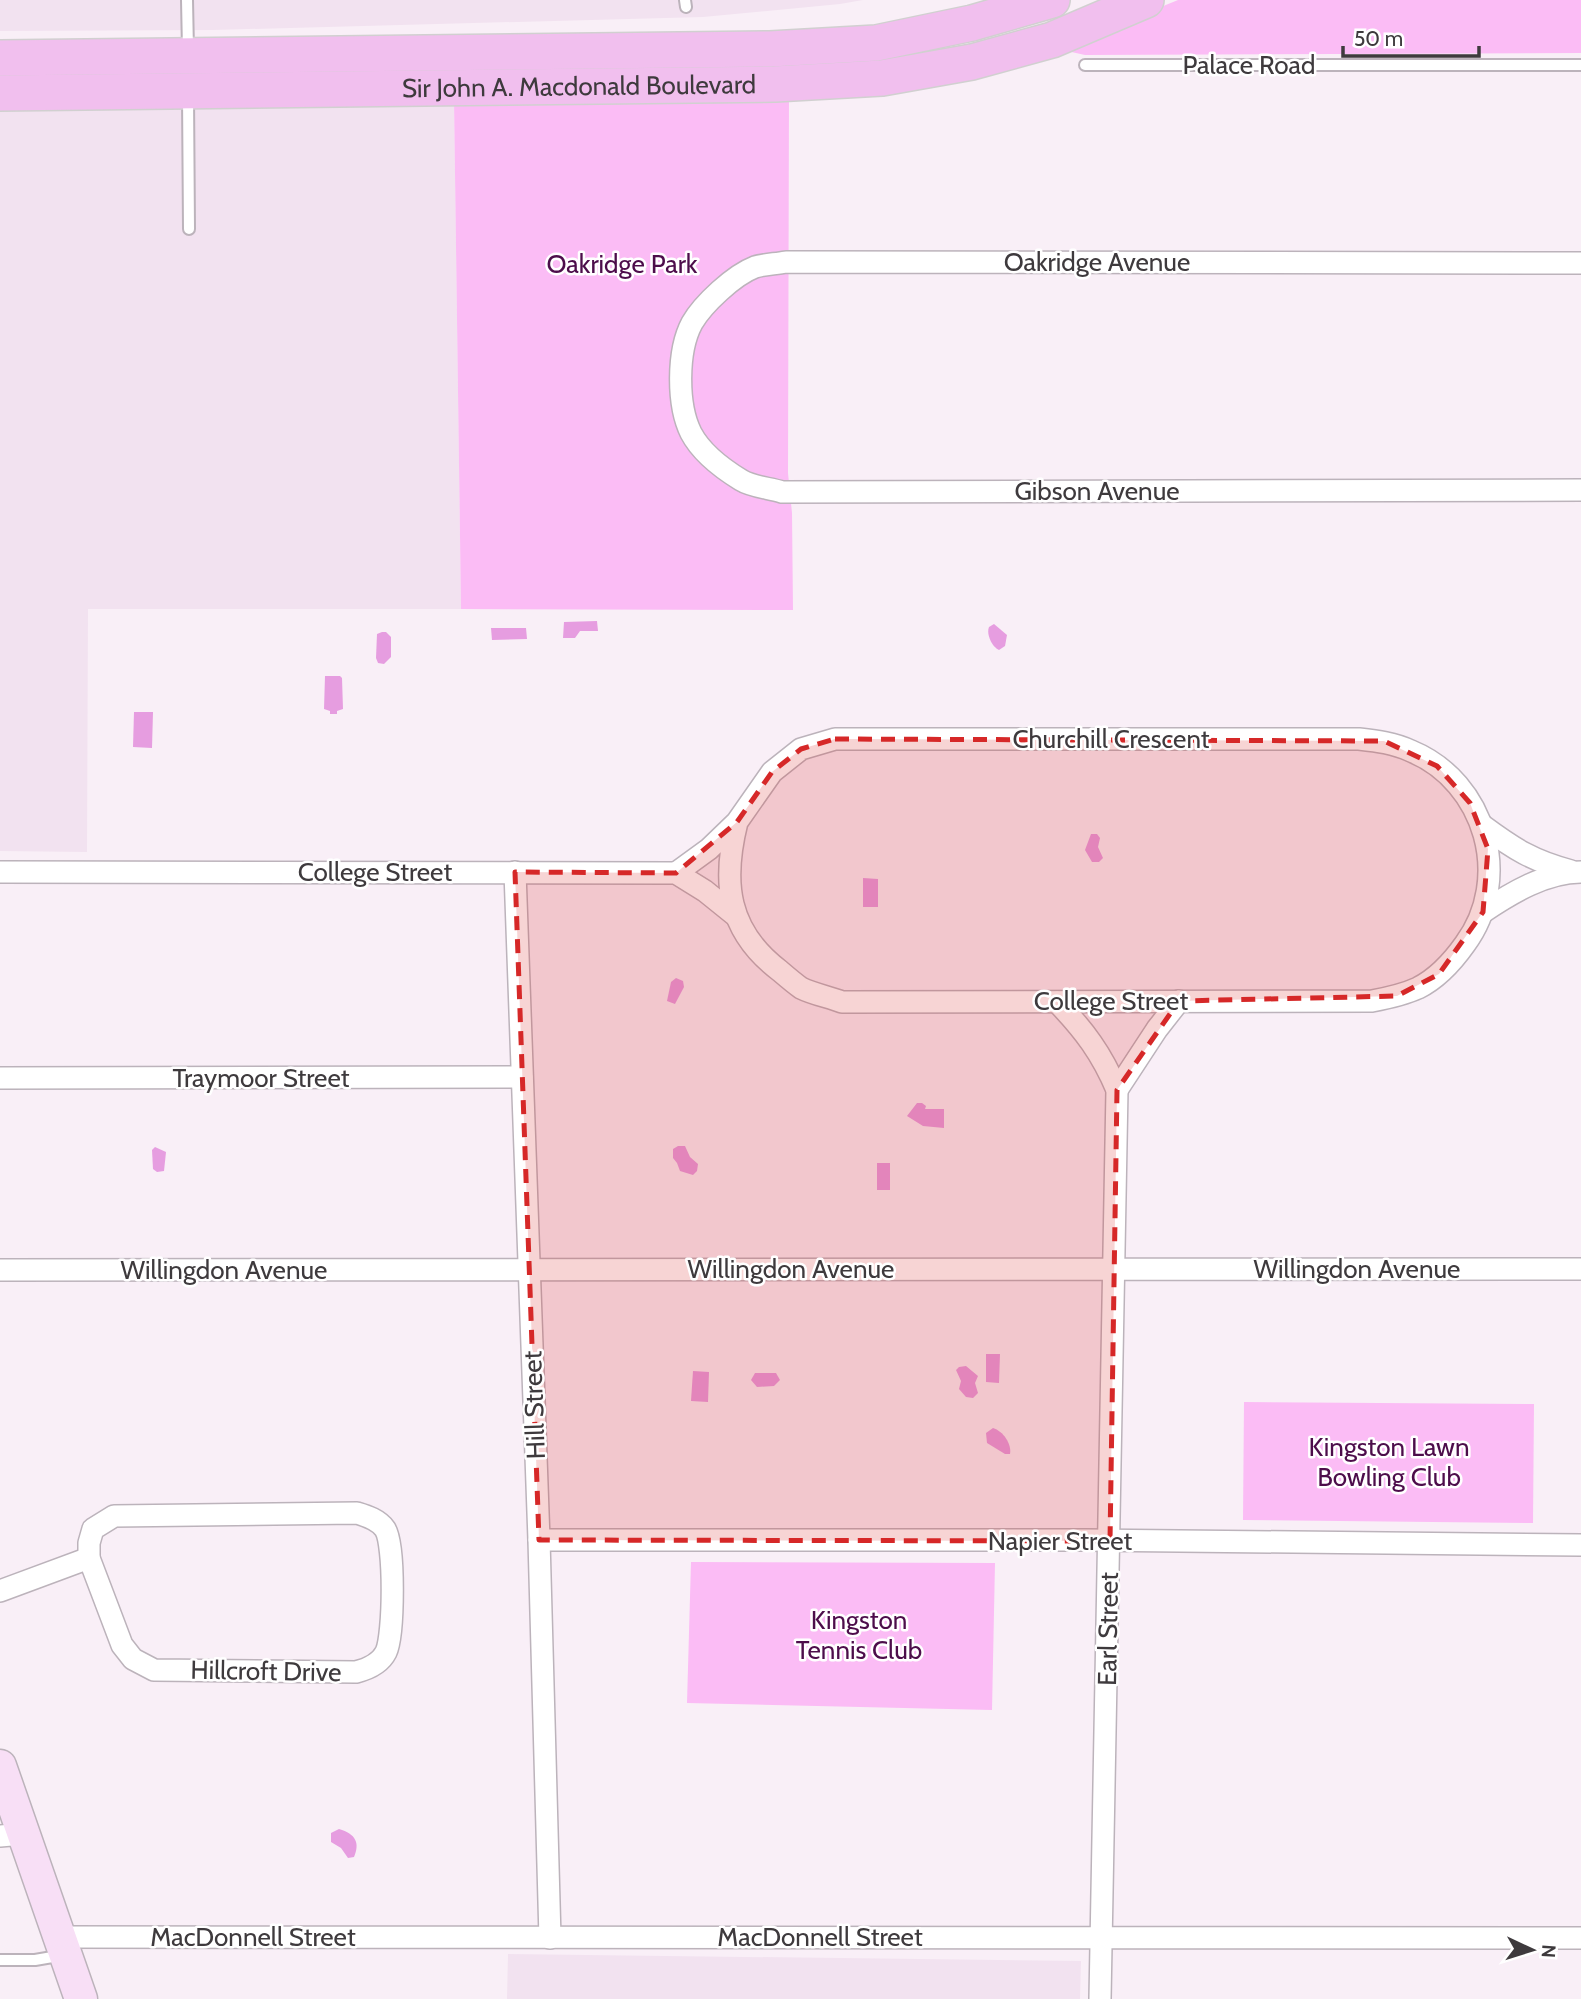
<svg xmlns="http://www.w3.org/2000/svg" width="1581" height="1999" viewBox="0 0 1581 1999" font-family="Cabin,sans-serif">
	<rect width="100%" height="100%" fill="#f9eff7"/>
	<g fill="#f2e2f0">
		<path d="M0 0H863L840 4 703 17 213 30 0 31Z"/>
		<path d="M454 101 461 609H88L87 852 0 851V108Z"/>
		<path d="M508 1954 1081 1961 1080 1999H507Z"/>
	</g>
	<g fill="#fbbcf5">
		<path d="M1178 0H1581V53L1085 55 1058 49Z"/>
		<path d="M789 94 788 473 792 513 793 610 461 609 454 101Z"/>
		<path d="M1244 1402 1534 1404 1533 1523 1243 1520Z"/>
		<path d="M691 1562 995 1563 992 1710 687 1703Z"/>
	</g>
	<g fill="#e69de0">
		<path d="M597 621 598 631H580L575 638H563L564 622Z"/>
		<path d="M994 624 1007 635 1005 646 999 650C992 647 986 634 989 627Z"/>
		<path d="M491 628H526L527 639 492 640Z"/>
		<path d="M382 632H386L391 637V657L384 664 378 663 376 658 377 634Z"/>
		<path d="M325 676H340L342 678 343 709 337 711V714H330V711L324 709Z"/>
		<path d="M134 712H153L152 748 133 747Z"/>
		<path d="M1091 834H1097L1100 838 1098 847 1103 858 1099 862H1092L1085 850Z"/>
		<path d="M863 878 878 879V907H863Z"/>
		<path d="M676 978 683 981 684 987 675 1004 667 1001 671 982Z"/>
		<path d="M917 1103H922L926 1106 925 1109H944V1128L923 1126 907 1116Z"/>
		<path d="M678 1146H685L690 1157 698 1164 697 1171 693 1175 680 1171 677 1163 673 1158V1149Z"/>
		<path d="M155 1147 166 1152 164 1171 157 1172 153 1169 152 1150Z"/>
		<rect x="877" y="1163" width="13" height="27"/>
		<path d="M986 1354H1000L999 1383 986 1382Z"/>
		<path d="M966 1366 978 1376 975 1383 978 1393 973 1398 966 1397 959 1389 961 1381 956 1370 959 1367Z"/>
		<path d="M693 1371 709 1372 708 1402 691 1401Z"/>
		<path d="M755 1373H776L780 1380 774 1386 757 1387 751 1380Z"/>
		<path d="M993 1428C1003 1431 1012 1444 1010 1454H1005L987 1443 986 1433Z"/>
		<path d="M339 1829C356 1834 360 1843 354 1857L348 1858 341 1848 331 1842V1833Z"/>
	</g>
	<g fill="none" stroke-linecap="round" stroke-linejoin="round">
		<g stroke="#bcb3bb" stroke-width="14">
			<g id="service">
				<path d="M187 0 188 50"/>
				<path d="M685 0 686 7"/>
				<path d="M1085 65H1581"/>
				<path d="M188 96 189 229"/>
				<path d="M0 1960H35L64 1955"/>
			</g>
		</g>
		<g stroke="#bcb3bb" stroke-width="24">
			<g id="minor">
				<path d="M1581 263 786 262C776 264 764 264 755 267 734 275 703 304 692 323 677 351 677 405 691 433 701 452 723 469 741 480 752 487 770 488 782 492L1581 490"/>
				<path d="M1483 826C1514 849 1533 861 1571 871"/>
				<path d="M0 872 676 873 705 891 736 916"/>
				<path d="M515 872 539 1540 550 1938"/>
				<path d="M676 873 709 849 737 822 772 772 801 749 835 739H1359C1377 741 1394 743 1411 751 1486 782 1513 879 1465 944 1453 961 1438 978 1418 988 1403 995 1388 998 1372 1001L842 1002C829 997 813 994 801 988 794 983 787 977 780 971 727 931 722 882 737 822"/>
				<path d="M1483 912C1511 893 1546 872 1581 872"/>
				<path d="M1057 1002C1084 1030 1102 1054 1117 1090L1100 1999"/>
				<path d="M0 1078 522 1077"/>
				<path d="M1117 1090 1157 1029 1179 1001"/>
				<path d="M0 1270 1581 1269"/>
				<path d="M357 1513C367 1516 379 1520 385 1529 395 1544 394 1635 386 1652 380 1664 368 1669 356 1672L154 1670 133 1659 122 1645 89 1558V1543L93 1529 114 1516Z"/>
				<path d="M539 1540H1086L1581 1545"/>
				<path d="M0 1591 89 1558"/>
				<path d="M0 1836 23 1834"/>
				<path d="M60 1937 1581 1938"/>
			</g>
		</g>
		<g stroke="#bcb3bb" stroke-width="35">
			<path id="secondary" d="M0 1766 81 1999"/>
		</g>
		<g stroke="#d1d0d0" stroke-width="38">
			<g id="primary">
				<path d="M0 58 770 49 876 43 972 23 1052 0"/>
				<path id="s1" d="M0 93 775 84 882 78 972 62 1052 40 1146 0"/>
			</g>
		</g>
		<use href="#service" stroke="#fff" stroke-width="10"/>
		<use href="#minor" stroke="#fff" stroke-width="21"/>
		<use href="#secondary" stroke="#f8dff6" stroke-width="32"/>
		<use href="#primary" stroke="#f1bfee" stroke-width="35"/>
	</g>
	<path fill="#d62828" fill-opacity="0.2" stroke="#d62828" stroke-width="5" stroke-dasharray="14 9" stroke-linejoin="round" d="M835 739 1384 741 1437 766 1470 803 1488 849 1483 912 1439 974 1397 996 1179 1001 1117 1090 1110 1541 539 1540 515 872 676 873 737 822 772 772 801 749Z"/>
	<g text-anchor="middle" stroke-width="5" stroke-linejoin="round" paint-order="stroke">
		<g font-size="26" fill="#3e3a3d" stroke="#fff">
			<text x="1249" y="74">Palace Road</text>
			<text dy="9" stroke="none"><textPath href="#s1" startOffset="579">Sir John A. Macdonald Boulevard</textPath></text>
			<text x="1097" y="271">Oakridge Avenue</text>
			<text x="1097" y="500">Gibson Avenue</text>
			<text x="1111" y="748">Churchill Crescent</text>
			<text x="375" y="881">College Street</text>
			<text x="1111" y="1010">College Street</text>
			<text x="261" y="1087">Traymoor Street</text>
			<text x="791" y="1278">Willingdon Avenue</text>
			<text x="1357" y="1278">Willingdon Avenue</text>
			<text x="224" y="1279">Willingdon Avenue</text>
			<text transform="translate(534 1405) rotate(-92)" y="9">Hill Street</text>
			<text x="1060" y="1550">Napier Street</text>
			<text transform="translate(1108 1629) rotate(-89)" y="9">Earl Street</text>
			<text transform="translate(266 1671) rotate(1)" y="9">Hillcroft Drive</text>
			<text x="253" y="1946">MacDonnell Street</text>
			<text x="820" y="1946">MacDonnell Street</text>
		</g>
		<g font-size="26" fill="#4d0d4b" stroke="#fff">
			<text x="622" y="273">Oakridge Park</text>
			<text x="1389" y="1456">Kingston Lawn<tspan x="1389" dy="30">Bowling Club</tspan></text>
			<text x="859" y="1629">Kingston<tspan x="859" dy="30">Tennis Club</tspan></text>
		</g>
	</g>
	<g transform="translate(1532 1950) rotate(94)" stroke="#ffffff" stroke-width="5" paint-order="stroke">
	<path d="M0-5L12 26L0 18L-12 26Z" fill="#3e3a3d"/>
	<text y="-10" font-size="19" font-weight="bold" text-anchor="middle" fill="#3e3a3d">N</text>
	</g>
	<path d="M1343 46v10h136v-10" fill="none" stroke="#3e3a3d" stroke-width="3.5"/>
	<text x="1354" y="46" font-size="21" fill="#3e3a3d" stroke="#ffffff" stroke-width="5" paint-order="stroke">50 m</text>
</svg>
